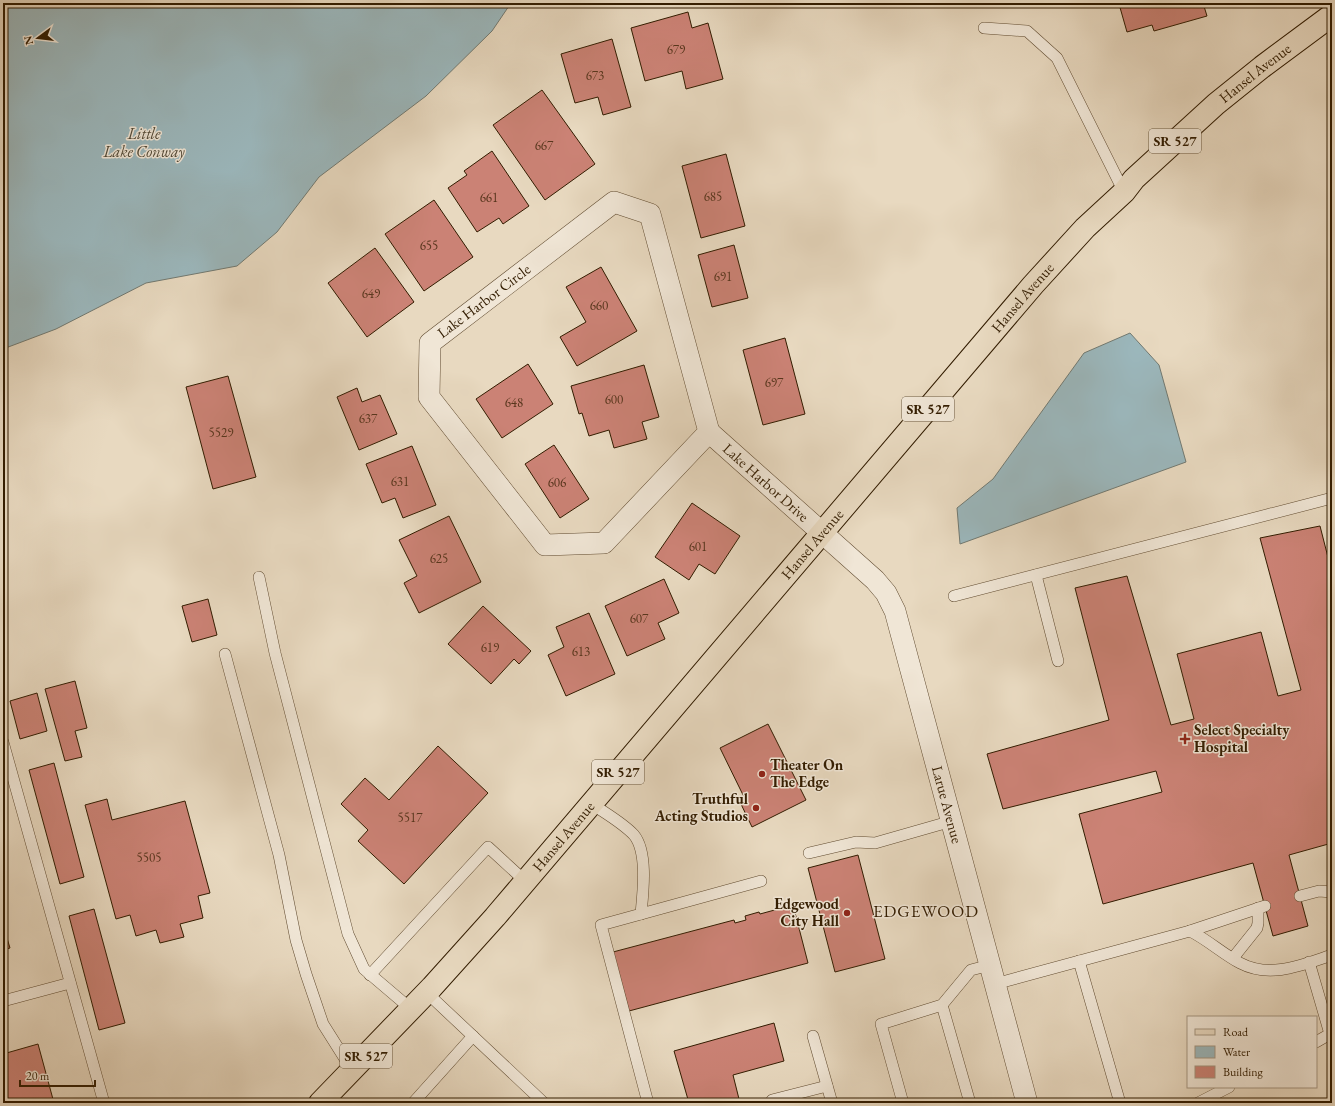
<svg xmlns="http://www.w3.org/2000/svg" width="1335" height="1106" viewBox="0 0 1335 1106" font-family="'EB Garamond',serif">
	<rect width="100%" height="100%" fill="#e8d9c0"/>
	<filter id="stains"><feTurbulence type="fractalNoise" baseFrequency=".005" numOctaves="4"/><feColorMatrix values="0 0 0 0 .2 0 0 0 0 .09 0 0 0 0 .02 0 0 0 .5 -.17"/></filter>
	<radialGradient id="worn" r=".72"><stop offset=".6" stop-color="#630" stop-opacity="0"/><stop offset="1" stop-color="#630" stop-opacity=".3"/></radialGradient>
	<g fill="#9bb7bc" stroke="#717971">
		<path d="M3 3H511L492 31 426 96 319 177 277 232 237 266 146 283 56 329 3 349Z"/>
		<path d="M1130 333 1159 365 1186 462 960 544 957 508 993 479 1084 353Z"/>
	</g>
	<g fill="#cb8275" stroke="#321c00">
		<path d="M1123 3H1203L1207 16 1154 31 1152 25 1127 32 1119 4Z"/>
		<path d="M688 12 692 28 708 23 723 79 686 89 682 71 645 81 631 28Z"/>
		<path d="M612 39 631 107 603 115 598 97 575 103 561 54Z"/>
		<path d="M542 90 595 164 545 200 493 125Z"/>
		<path d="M492 151 529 206 503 224 499 218 477 232 448 188 467 175 464 171Z"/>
		<path d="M726 154 745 226 701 238 682 166Z"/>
		<path d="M434 200 473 257 424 291 385 234Z"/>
		<path d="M734 245 748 298 712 307 698 255Z"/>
		<path d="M375 248 414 302 367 337 328 283Z"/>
		<path d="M601 267 637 331 577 366 560 337 586 322 566 287Z"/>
		<path d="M785 338 805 414 763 425 743 350Z"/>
		<path d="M528 364 553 404 502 438 476 399Z"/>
		<path d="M644 365 659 417 642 422 647 439 614 448 609 430 589 436 582 413 579 414 571 386Z"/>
		<path d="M228 376 256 477 213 489 186 387Z"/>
		<path d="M357 388 362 402 380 395 397 434 359 450 337 397Z"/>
		<path d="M554 445 589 499 560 518 525 464Z"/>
		<path d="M412 446 436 505 403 518 395 498 382 503 366 464Z"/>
		<path d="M692 503 740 536 715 574 699 564 689 580 655 557Z"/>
		<path d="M449 516 481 582 419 613 404 583 417 576 399 540Z"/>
		<path d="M1320 526 1332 573V843L1289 855 1308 926 1273 936 1253 863 1103 904 1079 814 1162 792 1156 771 1003 809 987 754 1109 720 1075 588 1127 576 1171 725 1194 719 1177 654 1261 632 1278 696 1301 690 1260 538Z"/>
		<path d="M664 579 679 613 658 623 665 639 627 656 605 606Z"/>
		<path d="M208 599 217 635 192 642 182 606Z"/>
		<path d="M483 606 531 651 519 664 514 659 491 684 448 644Z"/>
		<path d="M589 613 615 674 566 696 548 655 564 647 556 627Z"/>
		<path d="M75 681 87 728 75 731 82 757 65 761 45 689Z"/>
		<path d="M37 693 47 731 20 739 10 701Z"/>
		<path d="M768 724 806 800 752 827 740 802 745 799 720 748Z"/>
		<path d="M438 746 488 793 404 884 358 841 368 830 341 804 365 778 389 800Z"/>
		<path d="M54 763 84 877 60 884 29 770Z"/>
		<path d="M107 799 112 820 185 801 210 893 198 896 203 918 180 924 184 937 160 943 156 930 136 936 130 915 116 919 85 805Z"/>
		<path d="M858 855 885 959 835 972 808 868Z"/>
		<path d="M793 905 808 963 629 1011 613 952 734 920 735 923 746 920 745 916 759 912 760 914Z"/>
		<path d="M94 909 125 1023 99 1030 69 916Z"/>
		<path d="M3 925 10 948 3 950Z"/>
		<path d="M774 1023 784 1061 733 1075 739 1099 724 1103H689L674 1051Z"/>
		<path d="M38 1044 54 1103H3V1054Z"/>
	</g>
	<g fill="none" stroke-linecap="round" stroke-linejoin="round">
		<g stroke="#604b30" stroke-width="12">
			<g id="service">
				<path d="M984 28 1027 31 1057 58 1124 192"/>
				<path d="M1036 575 1058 661"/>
				<path d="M259 577 275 653 348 934 364 969 411 1009"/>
				<path d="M954 596 1332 498"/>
				<path d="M225 654 279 855 296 940 306 974 323 1024 352 1070"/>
				<path d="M3 742 104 1103"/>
				<path d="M592 804C605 813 623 823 634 835 648 852 643 893 641 914L761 881"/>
				<path d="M809 853 856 842 875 843 952 821"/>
				<path d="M1300 896 1319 891 1332 892"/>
				<path d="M641 914 601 925 648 1103"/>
				<path d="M1190 931 1265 906"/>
				<path d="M1233 958 1257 928 1258 923V908"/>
				<path d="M1079 961 1120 1103"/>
				<path d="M1309 962 1330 1034 1316 1042"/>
				<path d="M370 975 488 847 525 881"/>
				<path d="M995 984 1190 931C1208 940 1223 954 1240 963 1270 979 1302 965 1332 955"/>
				<path d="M426 992 544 1103"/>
				<path d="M3 1001 70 983"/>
				<path d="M942 1005 970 1103"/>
				<path d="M813 1036 832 1103"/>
				<path d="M772 1100 827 1086"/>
				<path d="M413 1103 473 1036"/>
				<path d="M903 1103 881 1024 942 1005 971 970 990 965"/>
				<path d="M1198 1103 1229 1087"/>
			</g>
		</g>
		<g stroke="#604b30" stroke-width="22">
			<g id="minor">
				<path d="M614 202 650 214 709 432 604 543 545 545 429 397 430 343Z"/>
				<path id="s1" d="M709 432 875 580 886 593 895 611 1027 1103"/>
			</g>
		</g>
		<g stroke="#321c00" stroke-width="24">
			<g id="primary">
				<path id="s2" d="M320 1103 432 987 495 917 1033 285 1085 228 1124 192 1134 179 1216 104 1262 67 1332 15"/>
			</g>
		</g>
		<use href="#service" stroke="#f0e6d6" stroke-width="11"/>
		<use href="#minor" stroke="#f0e6d6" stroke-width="21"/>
		<use href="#primary" stroke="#e8d9c0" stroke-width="22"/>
	</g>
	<g fill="#8f2418" stroke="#f0e6d6" stroke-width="1.5">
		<path d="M1183 733h4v4h4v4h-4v4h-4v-4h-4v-4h4z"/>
		<circle cx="762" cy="774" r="4"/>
		<circle cx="756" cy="808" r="4"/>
		<circle cx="847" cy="913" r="4"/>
	</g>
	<g text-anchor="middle" stroke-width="3" stroke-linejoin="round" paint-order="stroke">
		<g font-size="13" fill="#58361d">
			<text x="676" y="54">679</text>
			<text x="595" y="80">673</text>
			<text x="544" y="150">667</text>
			<text x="713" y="201">685</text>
			<text x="489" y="202">661</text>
			<text x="429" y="250">655</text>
			<text x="723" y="281">691</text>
			<text x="371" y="298">649</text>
			<text x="599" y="310">660</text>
			<text x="774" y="387">697</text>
			<text x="614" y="404">600</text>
			<text x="514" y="407">648</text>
			<text x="368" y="423">637</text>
			<text x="221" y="437">5529</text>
			<text x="400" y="486">631</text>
			<text x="557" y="487">606</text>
			<text x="698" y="551">601</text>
			<text x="439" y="563">625</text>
			<text x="639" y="623">607</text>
			<text x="490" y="652">619</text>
			<text x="581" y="656">613</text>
			<text x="410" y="822">5517</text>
			<text x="149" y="862">5505</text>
		</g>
		<g fill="#f0e6d6" stroke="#6b5940" stroke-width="1">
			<rect x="1149" y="129" width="52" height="24" rx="3"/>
			<rect x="902" y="397" width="52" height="24" rx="3"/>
			<rect x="592" y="760" width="52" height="24" rx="3"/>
			<rect x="340" y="1044" width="52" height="24" rx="3"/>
		</g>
		<g font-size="14" font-weight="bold" fill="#321c00">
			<text x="1175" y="146">SR 527</text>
			<text x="928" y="414">SR 527</text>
			<text x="618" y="777">SR 527</text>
			<text x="366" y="1061">SR 527</text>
		</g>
		<g font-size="15" fill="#321c00" stroke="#f0e6d6">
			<text dy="5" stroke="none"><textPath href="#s2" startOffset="1393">Hansel Avenue</textPath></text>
			<text dy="5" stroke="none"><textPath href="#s2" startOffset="1069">Hansel Avenue</textPath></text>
			<text transform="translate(484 301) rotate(-37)" y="5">Lake Harbor Circle</text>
			<text dy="5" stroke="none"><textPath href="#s1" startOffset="76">Lake Harbor Drive</textPath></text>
			<text dy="5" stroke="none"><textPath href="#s2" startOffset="745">Hansel Avenue</textPath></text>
			<text dy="5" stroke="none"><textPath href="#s1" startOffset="460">Larue Avenue</textPath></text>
			<text dy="5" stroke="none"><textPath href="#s2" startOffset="361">Hansel Avenue</textPath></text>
		</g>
		<g font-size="15" font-weight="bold" fill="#321c00" stroke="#f0e6d6" text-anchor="start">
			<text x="1194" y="735">Select Specialty<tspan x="1194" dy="17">Hospital</tspan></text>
			<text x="770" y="770">Theater On<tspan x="770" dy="17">The Edge</tspan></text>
			<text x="748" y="804" text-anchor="end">Truthful<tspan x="748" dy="17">Acting Studios</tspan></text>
			<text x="839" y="909" text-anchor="end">Edgewood<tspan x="839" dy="17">City Hall</tspan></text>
		</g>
		<g font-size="16" font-style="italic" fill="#524a38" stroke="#f0e6d6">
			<text x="144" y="139">Little<tspan x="144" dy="18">Lake Conway</tspan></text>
		</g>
		<g font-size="17" letter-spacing="1" fill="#321c00" stroke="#f0e6d6">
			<text x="926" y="917">EDGEWOOD</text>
		</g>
	</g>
	<rect width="1335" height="1106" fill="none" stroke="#e8d9c0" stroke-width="16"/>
	<rect x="4" y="4" width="1327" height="1098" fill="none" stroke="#321c00" stroke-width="2"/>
	<rect x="8" y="8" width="1319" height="1090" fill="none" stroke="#321c00"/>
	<rect x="1187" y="1016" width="130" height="72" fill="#f0e6d6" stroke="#a49580"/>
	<rect x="1195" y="1029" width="20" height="6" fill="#e8d9c0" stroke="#a49580"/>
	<text x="1223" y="1036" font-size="12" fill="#321c00">Road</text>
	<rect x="1195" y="1046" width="20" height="12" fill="#9bb7bc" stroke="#a49580"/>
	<text x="1223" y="1056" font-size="12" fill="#321c00">Water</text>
	<rect x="1195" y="1066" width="20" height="12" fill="#cb8275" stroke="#a49580"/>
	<text x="1223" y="1076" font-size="12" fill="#321c00">Building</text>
	<g transform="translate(38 38) rotate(255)" stroke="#f0e6d6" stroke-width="3" paint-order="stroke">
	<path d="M0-3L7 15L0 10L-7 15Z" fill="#321c00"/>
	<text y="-6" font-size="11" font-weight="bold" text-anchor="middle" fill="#321c00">N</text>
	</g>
	<path d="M20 1080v6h75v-6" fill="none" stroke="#321c00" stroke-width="2"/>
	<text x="26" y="1080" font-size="12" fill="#321c00" stroke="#f0e6d6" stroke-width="3" paint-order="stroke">20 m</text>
	<rect width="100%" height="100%" filter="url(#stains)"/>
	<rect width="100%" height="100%" fill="url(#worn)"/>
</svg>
